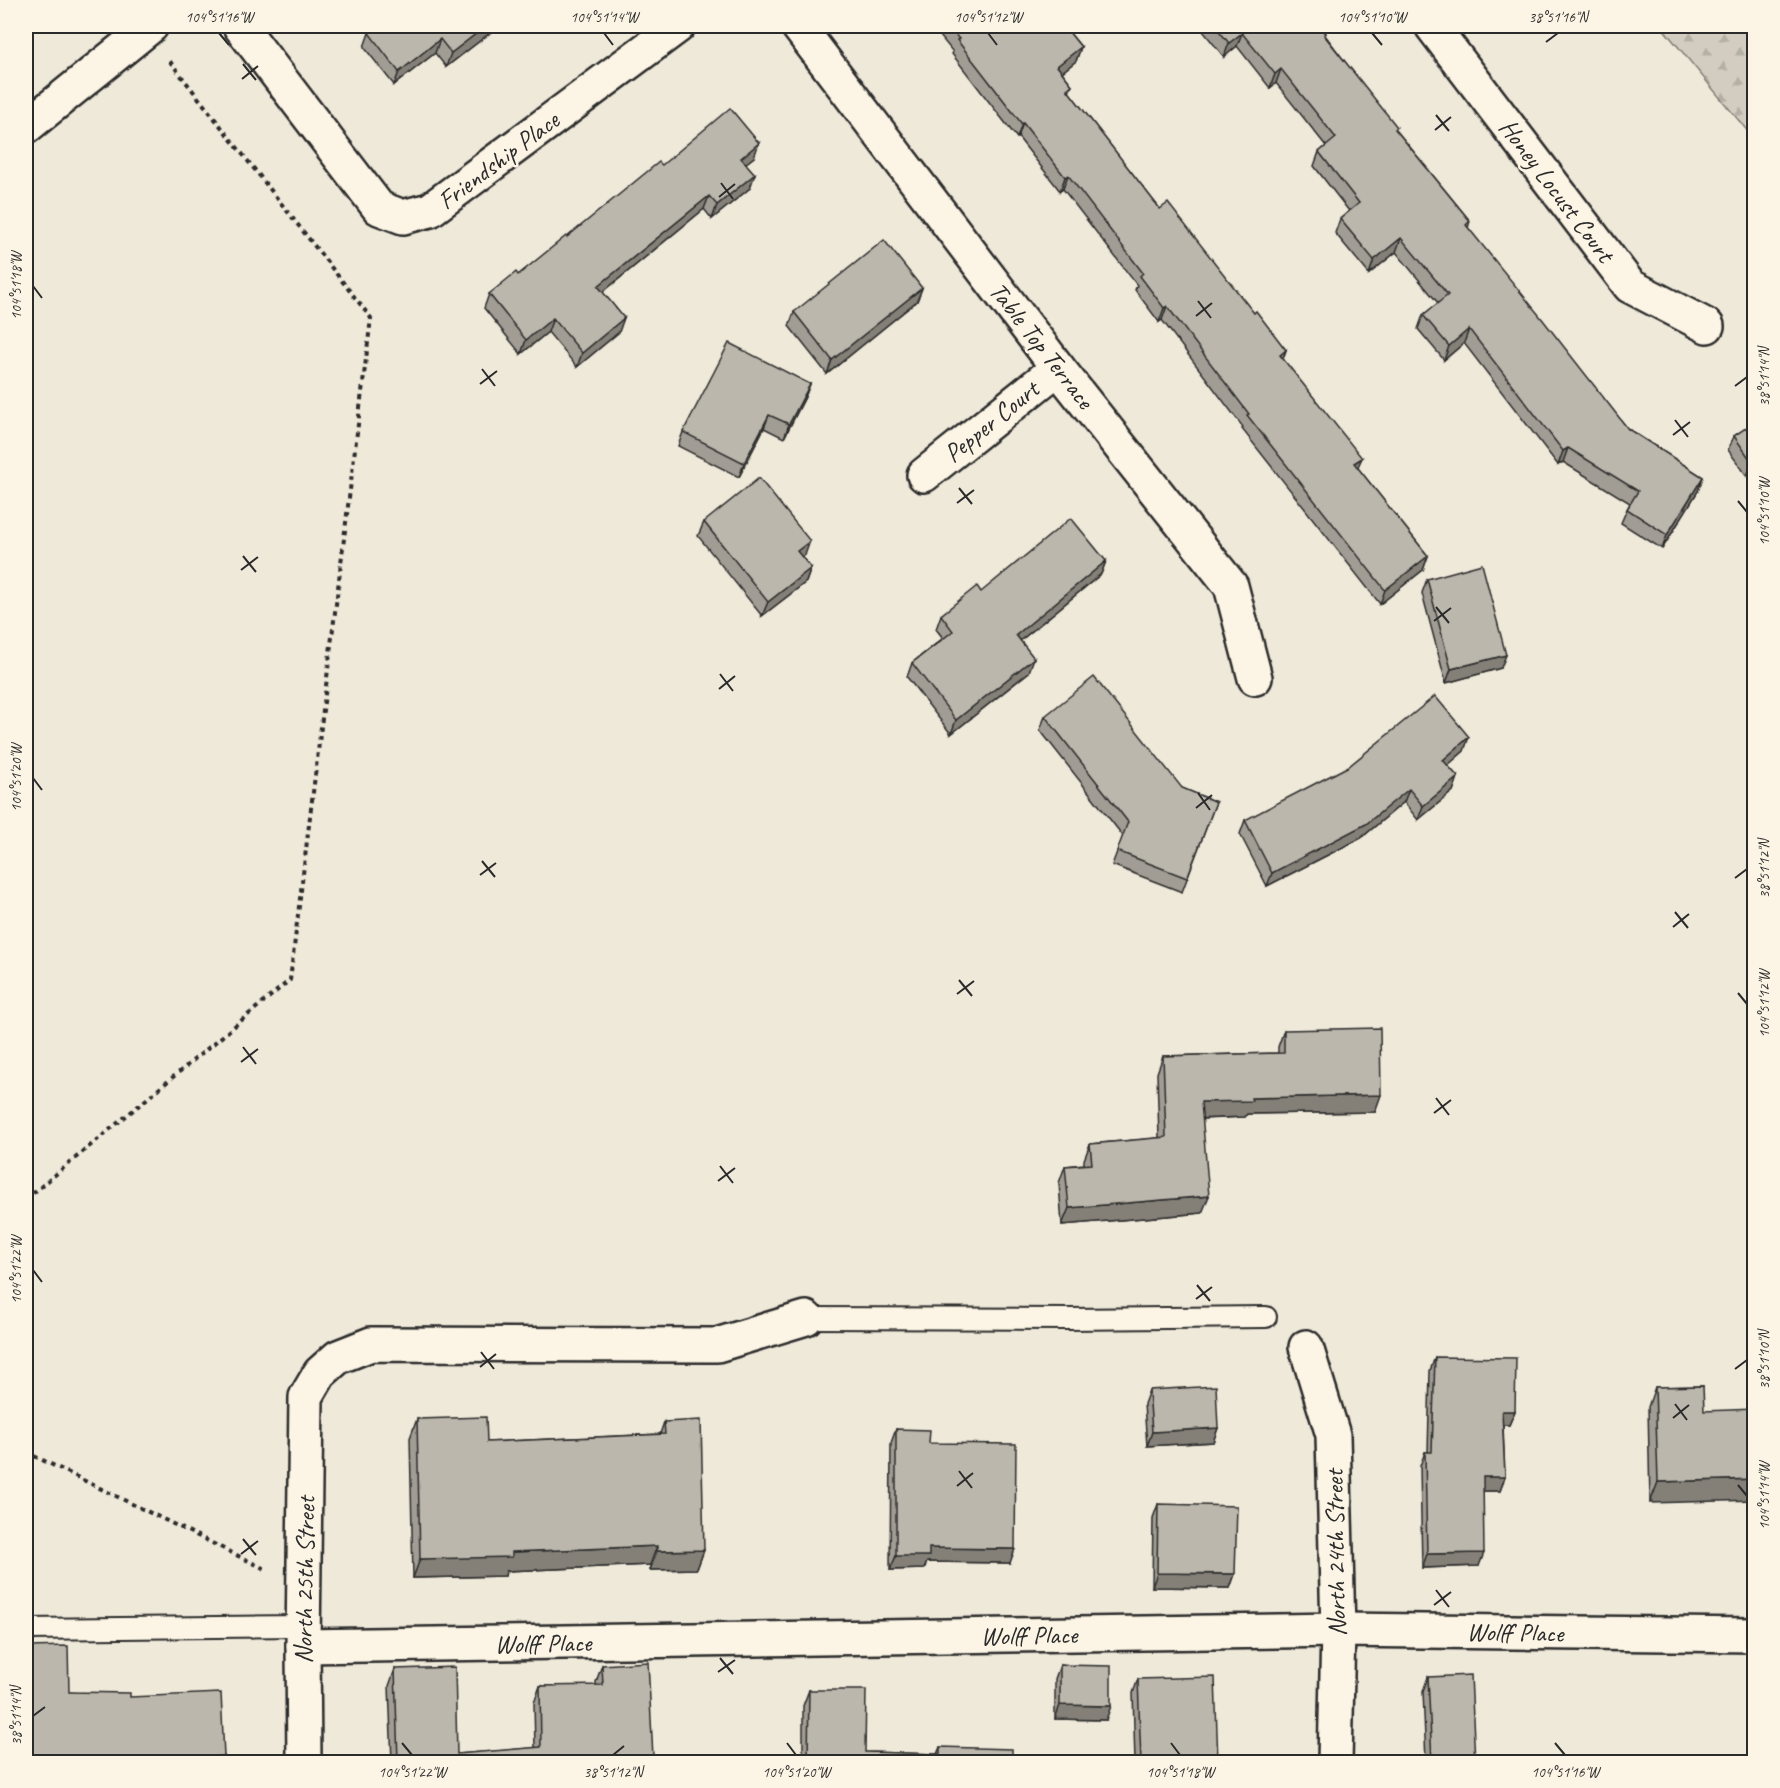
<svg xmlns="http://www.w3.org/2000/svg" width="1780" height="1788" viewBox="0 0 1780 1788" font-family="Caveat,sans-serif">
	<defs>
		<pattern id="forest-firs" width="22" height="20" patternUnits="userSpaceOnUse" patternTransform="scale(1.5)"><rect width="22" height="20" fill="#d2cdc0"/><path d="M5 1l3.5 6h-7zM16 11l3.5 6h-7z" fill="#b4b0a5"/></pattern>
	</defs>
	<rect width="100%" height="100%" fill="#efe9da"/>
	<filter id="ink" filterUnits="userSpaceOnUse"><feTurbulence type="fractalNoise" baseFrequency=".0167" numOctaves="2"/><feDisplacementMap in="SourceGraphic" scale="12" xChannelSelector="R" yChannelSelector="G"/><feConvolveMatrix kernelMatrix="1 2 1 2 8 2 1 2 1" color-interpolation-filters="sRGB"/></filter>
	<g filter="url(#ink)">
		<path fill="url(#forest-firs)" stroke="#7e7c76" stroke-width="1.5" d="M1661 26H1754V139Z"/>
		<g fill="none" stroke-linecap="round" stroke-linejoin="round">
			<g stroke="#2b2b2b" stroke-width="24">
				<g id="lane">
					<path d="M806 1318 1068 1319 1266 1317"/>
					<path d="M26 1629 304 1626"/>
				</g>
			</g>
			<g stroke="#2b2b2b" stroke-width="38">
				<g id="street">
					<path d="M240 26 379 208 403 217 430 210 678 26"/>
					<path d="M798 26 1058 368 1231 586 1255 678"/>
					<path d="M1432 26 1630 286 1707 326"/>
					<path d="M924 475 1058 368"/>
					<path d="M1306 1347 1333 1435 1338 1630 1335 1762"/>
					<path d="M303 1646 1338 1630 1754 1635"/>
					<path d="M304 1762 303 1646 306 1397 320 1373 338 1357 371 1344 717 1345 806 1318"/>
				</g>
			</g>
			<g stroke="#2b2b2b" stroke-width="38">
				<path id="secondary" d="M26 127 151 26"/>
			</g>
			<g stroke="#2b2b2b" stroke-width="4" stroke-dasharray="4.5 4.5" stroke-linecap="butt">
				<path d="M26 1199 290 980 371 318 168 59"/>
				<path d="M26 1452 265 1569"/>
			</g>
			<use href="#lane" stroke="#fcf5e5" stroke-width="20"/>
			<use href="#street" stroke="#fcf5e5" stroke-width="33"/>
			<use href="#secondary" stroke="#fcf5e5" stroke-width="33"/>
		</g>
		<g fill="#a29d94" stroke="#2b2b2b" stroke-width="1.5">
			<path d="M379 26H499L446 67 435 53 394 85 364 47 369 33Z"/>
			<path d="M932 26H1064L1081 47 1076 61 1062 72 1072 85 1069 92 1160 209 1286 350 1283 359 1358 468 1428 556 1423 570 1380 604 1242 429 1243 427 1162 320 1159 322 1135 290 1137 285 1063 189 1060 191 1018 137 1017 138 952 54 953 52Z"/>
			<path d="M1199 26H1319L1326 33 1325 35 1396 130 1470 221 1468 228 1628 429 1703 477 1698 491 1662 549 1621 523 1627 509 1630 503 1563 462 1558 465 1464 343 1444 360 1418 329 1423 315 1438 303 1396 252 1369 274 1335 233 1340 219 1349 211 1314 166 1319 152 1326 146 1276 83 1270 88 1237 46 1224 57Z"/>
			<path d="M754 157 746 163 750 188 712 219 704 209 603 292 619 332 577 367 548 332 521 354 484 308 489 294 518 275 662 165Z"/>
			<path d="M922 288 917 301 827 374 789 326 794 312Z"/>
			<path d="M810 384 805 397 784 438 764 428 739 477 678 446 683 432Z"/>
			<path d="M1755 422V471L1747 476 1728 450 1734 436Z"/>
			<path d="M704 522 805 555 802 557 811 568 806 582 762 616 698 536Z"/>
			<path d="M1106 561 1101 574 1020 641 1029 672 951 734 907 677 912 663 943 638 936 629 941 615 981 592Z"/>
			<path d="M1427 579 1501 668 1446 683 1422 593Z"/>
			<path d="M1045 716 1182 788 1216 802 1182 892 1112 865 1123 836 1040 730Z"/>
			<path d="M1464 751 1447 765 1458 777 1453 791 1418 820 1404 802 1361 838 1267 886 1240 834 1245 820Z"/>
			<path d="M1284 1030 1375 1112 1247 1114 1245 1117 1202 1119V1213L1062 1225 1059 1183 1065 1166 1084 1164V1160L1090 1144 1159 1138 1157 1073 1163 1056 1278 1053V1047Z"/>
			<path d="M1435 1357 1515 1411 1509 1425H1503L1505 1477 1500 1491H1483L1479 1566 1422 1568 1420 1466 1425 1452H1428L1430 1371Z"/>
			<path d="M1703 1386 1650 1503 1648 1407 1655 1387Z"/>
			<path d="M1149 1390 1218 1428 1213 1442 1147 1446 1144 1404Z"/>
			<path d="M417 1419 487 1442 660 1434 664 1422 704 1550 697 1569 650 1570V1565L506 1571 505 1576 413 1578 410 1438Z"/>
			<path d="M896 1429 929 1443 1010 1563 927 1562 924 1569 890 1570 891 1443Z"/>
			<path d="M1158 1504 1235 1574 1230 1588 1152 1587 1153 1518Z"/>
			<path d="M29 1647 69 1692 130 1697 224 1756 221 1762H26V1657Z"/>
			<path d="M602 1665 653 1757 803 1761V1706L809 1690 865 1752 937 1754 940 1747 1012 1762H392L389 1686 395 1669 457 1754 535 1748 534 1703 540 1686H596V1682Z"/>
			<path d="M1060 1665 1106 1720 1055 1719V1679Z"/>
			<path d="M1428 1677 1475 1762H1426L1423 1691Z"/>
			<path d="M1138 1679 1218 1762H1135L1133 1693Z"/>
		</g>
		<g fill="#848078" stroke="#2b2b2b" stroke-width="1.5">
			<path d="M486 26H499L446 67 451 53Z"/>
			<path d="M1242 33 1237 46 1224 57 1229 43Z"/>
			<path d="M440 39 435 53 394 85 399 72Z"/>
			<path d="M1081 47 1076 61 1052 80 1057 66Z"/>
			<path d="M1281 69 1276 83 1270 88 1275 74Z"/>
			<path d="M1023 123 1018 137 1017 138 1022 124Z"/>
			<path d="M759 143 754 157 736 171 741 158Z"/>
			<path d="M755 174 750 188 712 219 717 205Z"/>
			<path d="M1068 175 1063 189 1060 191 1065 177Z"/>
			<path d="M709 196 704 209 593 300 598 286Z"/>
			<path d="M1401 238 1396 252 1369 274 1374 260Z"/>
			<path d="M922 288 917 301 827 374 832 360Z"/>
			<path d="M1167 306 1162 320 1159 322 1164 308Z"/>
			<path d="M553 318 548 332 521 354 526 340Z"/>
			<path d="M624 318 619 332 577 367 582 353Z"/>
			<path d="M1469 329 1464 343 1444 360 1449 346Z"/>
			<path d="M1286 350 1281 364 1280 355Z"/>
			<path d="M810 384 805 397 784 438 789 424Z"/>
			<path d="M769 415 764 428 739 477 744 463Z"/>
			<path d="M1568 448 1563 462 1558 465 1563 451Z"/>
			<path d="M1362 458 1356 471 1354 463Z"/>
			<path d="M1755 461V471L1747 476 1752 462Z"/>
			<path d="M1703 477 1698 491 1662 549 1667 535Z"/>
			<path d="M810 541 805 555 792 565 797 551Z"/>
			<path d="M1428 556 1423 570 1380 604 1385 590Z"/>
			<path d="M1106 561 1101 574 1010 649 1016 635Z"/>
			<path d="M811 568 806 582 762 616 768 602Z"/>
			<path d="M1506 655 1501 668 1446 683 1451 669Z"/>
			<path d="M1034 658 1029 672 951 734 956 720Z"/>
			<path d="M1469 737 1464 751 1438 774 1443 760Z"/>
			<path d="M1458 777 1453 791 1418 820 1423 806Z"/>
			<path d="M1409 789 1404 802 1361 838 1267 886 1272 873Z"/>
			<path d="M1381 1095 1375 1112 1247 1114 1245 1117 1195 1119 1201 1102 1251 1098Z"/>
			<path d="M1209 1196 1202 1213 1062 1225 1069 1208Z"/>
			<path d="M1502 1411H1515L1509 1425H1497Z"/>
			<path d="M1218 1428 1213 1442 1147 1446 1152 1432Z"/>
			<path d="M1483 1477H1505L1500 1491H1478Z"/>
			<path d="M1755 1479V1500L1650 1503 1658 1482Z"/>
			<path d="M657 1546 650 1565 506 1571 505 1576 413 1578 420 1559 512 1552Z"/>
			<path d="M929 1548 1015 1549 1010 1563 927 1562 924 1569 890 1570 896 1556Z"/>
			<path d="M704 1550 697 1569 650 1570 657 1551Z"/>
			<path d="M1484 1553 1479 1566 1422 1568 1427 1554Z"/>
			<path d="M1157 1573 1235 1574 1230 1588 1152 1587Z"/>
			<path d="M1060 1705 1111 1706 1106 1720 1055 1719Z"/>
			<path d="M224 1756 221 1762H196L198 1758Z"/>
		</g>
		<g fill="#bcb7ac" stroke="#2b2b2b" stroke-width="1.5">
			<path d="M379 26H486L451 53 440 39 399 72 369 33Z"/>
			<path d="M948 26H1064L1081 47 1057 66 1072 85 1067 89 1160 209 1168 203 1254 313 1256 311 1286 350 1280 355 1362 458 1354 463 1428 556 1385 590 1247 415 1249 414 1167 306 1164 308 1140 276 1143 273 1068 175 1065 177 1023 123 1022 124 957 40 959 39Z"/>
			<path d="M1215 26H1319L1326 33 1324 35 1397 127 1395 129 1470 221 1466 225 1543 320 1628 429 1703 477 1667 535 1627 509 1638 491 1568 448 1563 451 1469 329 1449 346 1423 315 1448 295 1401 238 1374 260 1340 219 1359 203 1319 152 1336 138 1281 69 1275 74 1242 33 1229 43Z"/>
			<path d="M730 108 759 143 741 158 755 174 717 205 709 196 598 286 624 318 582 353 553 318 526 340 489 294 516 272 518 275 566 236 567 237 659 162 662 165Z"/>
			<path d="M884 240 922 288 832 360 794 312Z"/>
			<path d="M729 343 810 384 789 424 769 415 744 463 683 432Z"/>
			<path d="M1755 422V461L1752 462 1734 436Z"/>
			<path d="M759 478 810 541 797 551 811 568 768 602 704 522Z"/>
			<path d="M1071 518 1106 561 1016 635 1034 658 956 720 912 663 953 631 941 615 977 586 981 592Z"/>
			<path d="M1482 564 1506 655 1451 669 1427 579Z"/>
			<path d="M1094 677 1182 788 1216 802 1187 878 1117 851 1128 822 1045 716Z"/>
			<path d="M1435 696 1469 737 1443 760 1458 777 1423 806 1409 789 1366 824 1272 873 1245 820 1349 766Z"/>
			<path d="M1380 1028 1381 1095 1251 1098 1252 1101 1201 1102 1209 1196 1069 1208 1065 1166 1092 1164 1090 1144 1166 1137 1163 1056 1284 1053V1030Z"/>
			<path d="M1435 1357 1516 1358 1515 1411H1502L1505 1477H1483L1484 1553 1427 1554 1425 1452H1432Z"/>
			<path d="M1216 1386 1218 1428 1152 1432 1149 1390Z"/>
			<path d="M1703 1386 1704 1411 1755 1409V1479L1658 1482 1655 1387Z"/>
			<path d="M486 1417 487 1442 665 1434 664 1422 701 1420 704 1550 657 1551V1546L512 1552V1557L420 1559 417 1419Z"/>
			<path d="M896 1429 930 1430 929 1443 1016 1444 1015 1549 929 1548V1556H896Z"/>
			<path d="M1158 1504 1237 1506 1235 1574 1157 1573Z"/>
			<path d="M68 1646 69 1692 130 1693V1697L221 1693 224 1756 198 1758V1762H26V1752H31L29 1647Z"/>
			<path d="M648 1662 653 1757 808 1761 809 1690H866L865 1752 940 1754V1747L1012 1749V1762H398L395 1669 455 1667 457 1754 541 1747 540 1686 603 1685 602 1665Z"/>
			<path d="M1060 1665 1111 1666V1706L1060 1705Z"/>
			<path d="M1471 1675 1475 1762H1432L1428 1677Z"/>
			<path d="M1215 1677 1218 1762H1141L1138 1679Z"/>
		</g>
	</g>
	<path fill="none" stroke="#2b2b2b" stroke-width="2" d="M219 33 229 45M604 33 613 45M988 33 997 45M1372 33 1382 45M1546 42 1558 33M243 64 256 80M242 79 258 66M1436 115 1449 131M1435 130 1451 117M721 183 733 199M719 197 735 184M33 286 42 298M1198 301 1211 318M1196 316 1212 303M482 369 495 386M480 384 497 371M1735 386 1747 377M1675 420 1688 437M1673 435 1690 422M959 488 972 504M1738 501 1747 512M957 503 974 490M243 556 256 572M241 570 258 557M1436 607 1449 623M1434 621 1451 608M720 674 733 691M719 689 735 676M33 778 42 790M1198 793 1210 810M1196 808 1212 795M482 861 495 877M480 875 496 863M1735 878 1747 869M1675 912 1688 928M1673 927 1689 914M959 980 972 996M1738 993 1747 1004M957 994 974 981M243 1047 256 1064M241 1062 258 1049M1436 1098 1449 1115M1434 1113 1451 1100M720 1166 733 1183M718 1181 735 1168M33 1270 42 1282M1197 1285 1210 1301M1196 1299 1212 1287M481 1352 494 1369M480 1367 496 1354M1735 1369 1747 1360M1675 1404 1687 1420M1673 1418 1689 1405M959 1471 972 1488M1738 1485 1747 1496M957 1486 973 1473M243 1539 256 1555M241 1554 258 1541M1436 1590 1449 1607M1434 1605 1451 1592M720 1658 733 1674M718 1672 735 1660M33 1716 45 1707M402 1743 412 1755M787 1743 796 1755M1171 1743 1180 1755M1555 1743 1565 1755M613 1755 624 1746"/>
	<g text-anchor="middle" stroke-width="5" stroke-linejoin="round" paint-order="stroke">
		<g font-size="26" fill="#2b2b2b" stroke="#fcf5e5">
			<text transform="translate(498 160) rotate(-37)" y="9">Friendship Place</text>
			<text transform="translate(1557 190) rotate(53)" y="9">Honey Locust Court</text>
			<text transform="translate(1042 345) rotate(52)" y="9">Table Top Terrace</text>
			<text transform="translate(991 421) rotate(-39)" y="9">Pepper Court</text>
			<text transform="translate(1335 1553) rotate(-91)" y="9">North 24th Street</text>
			<text transform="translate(304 1580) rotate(-89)" y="9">North 25th Street</text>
			<text transform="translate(1515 1632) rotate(1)" y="9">Wolff Place</text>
			<text transform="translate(1029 1635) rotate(-1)" y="9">Wolff Place</text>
			<text transform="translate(543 1643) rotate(-1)" y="9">Wolff Place</text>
		</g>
	</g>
	<rect width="1780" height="1788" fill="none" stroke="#fcf5e5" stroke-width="66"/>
	<rect x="33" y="33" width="1714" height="1722" fill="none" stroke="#2b2b2b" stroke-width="2"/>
	<g font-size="15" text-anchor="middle" fill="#2b2b2b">
		<text x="219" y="22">104°51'16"W</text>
		<text x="604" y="22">104°51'14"W</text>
		<text x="988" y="22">104°51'12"W</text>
		<text x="1372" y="22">104°51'10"W</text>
		<text x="1558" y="22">38°51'16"N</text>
		<text transform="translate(16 286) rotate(-90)" y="5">104°51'18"W</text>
		<text transform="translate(1764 377) rotate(-90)" y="5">38°51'14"N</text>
		<text transform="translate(1764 512) rotate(-90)" y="5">104°51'10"W</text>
		<text transform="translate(16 778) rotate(-90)" y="5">104°51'20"W</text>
		<text transform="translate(1764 869) rotate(-90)" y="5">38°51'12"N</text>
		<text transform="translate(1764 1004) rotate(-90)" y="5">104°51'12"W</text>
		<text transform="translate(16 1270) rotate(-90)" y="5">104°51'22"W</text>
		<text transform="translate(1764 1360) rotate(-90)" y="5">38°51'10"N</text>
		<text transform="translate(1764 1496) rotate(-90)" y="5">104°51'14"W</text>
		<text transform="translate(16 1716) rotate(-90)" y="5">38°51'14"N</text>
		<text x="412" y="1777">104°51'22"W</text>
		<text x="613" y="1777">38°51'12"N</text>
		<text x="796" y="1777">104°51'20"W</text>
		<text x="1180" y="1777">104°51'18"W</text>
		<text x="1565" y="1777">104°51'16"W</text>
	</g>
</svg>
